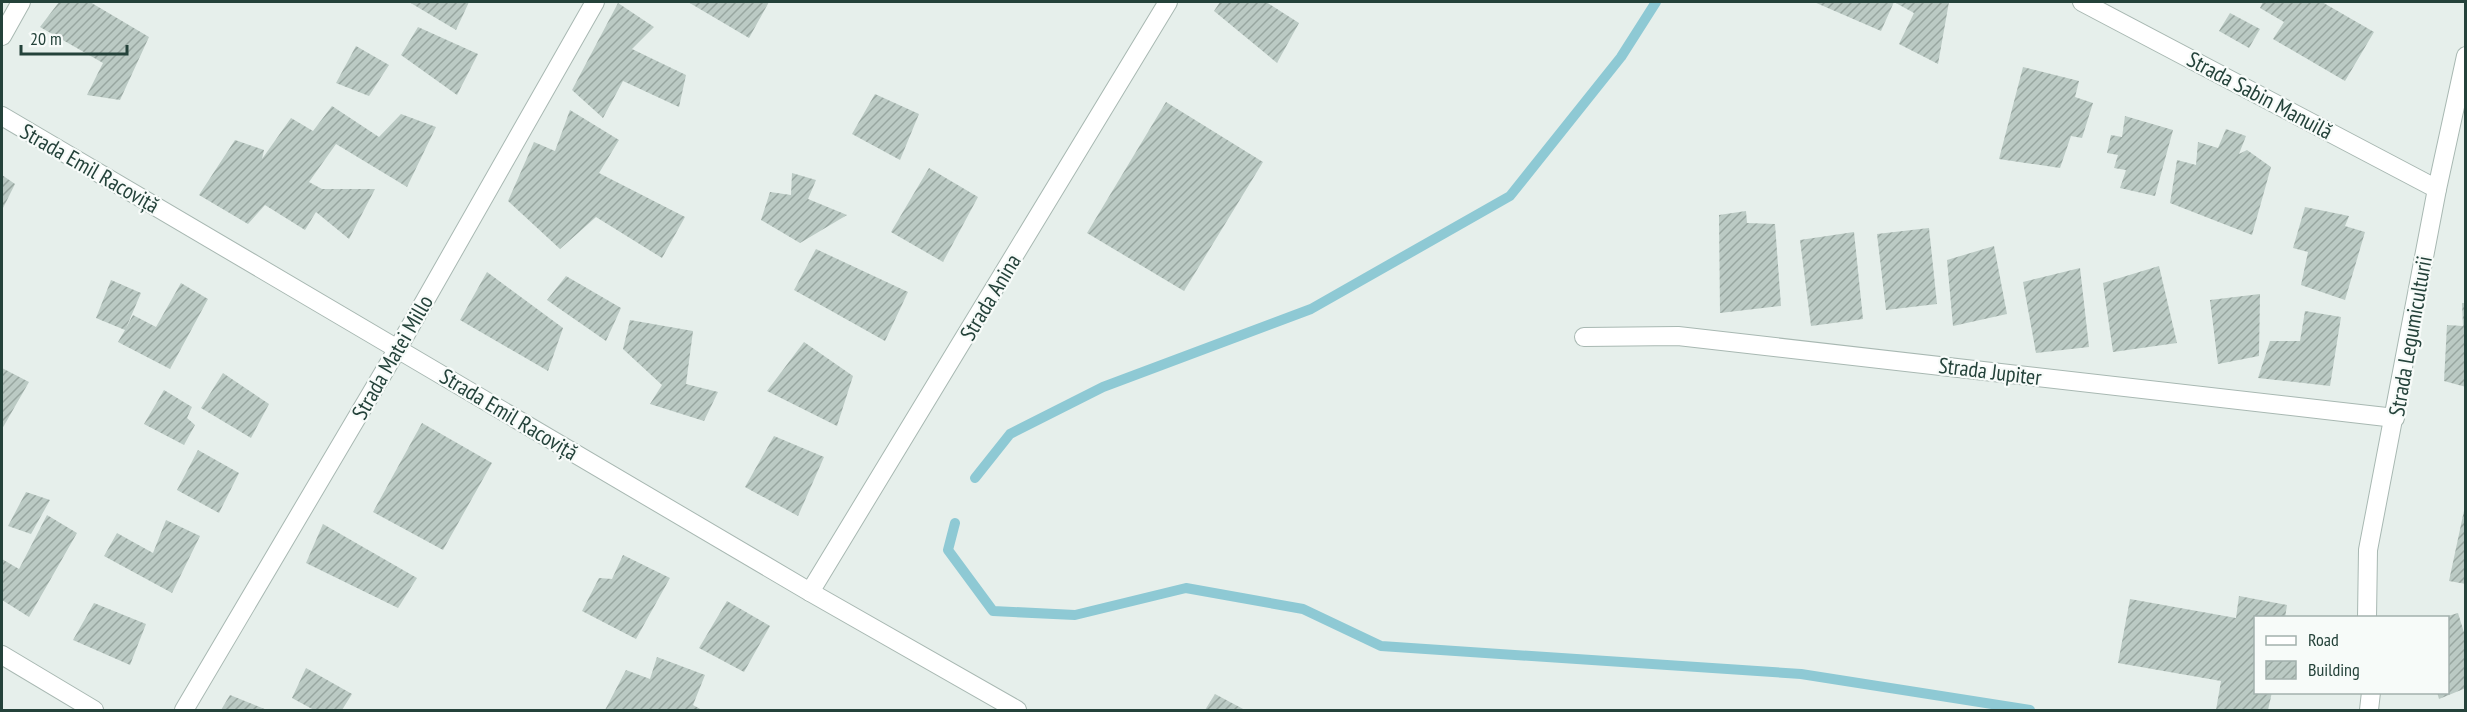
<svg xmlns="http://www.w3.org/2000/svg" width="2467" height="712" viewBox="0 0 2467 712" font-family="'PT Sans Narrow',sans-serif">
	<defs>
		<pattern id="building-hatch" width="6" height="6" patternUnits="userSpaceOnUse" patternTransform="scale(1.5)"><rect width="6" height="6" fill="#bbcac4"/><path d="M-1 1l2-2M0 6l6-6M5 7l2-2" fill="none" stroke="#98a6a0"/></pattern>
	</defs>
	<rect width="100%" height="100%" fill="#e6efeb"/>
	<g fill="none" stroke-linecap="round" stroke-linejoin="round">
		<g stroke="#8ec9d4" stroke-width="10">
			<path d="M975 478 1010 434 1103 387 1311 309 1510 196 1621 57 1656 2"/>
			<path d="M955 523 948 550 993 611 1075 615 1186 588 1303 609 1381 646 1801 674 2030 710"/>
		</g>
	</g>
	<g fill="url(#building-hatch)">
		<path d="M59 2H90L149 37 120 100 87 95 103 63 40 27Z"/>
		<path d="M409 2H469L456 30Z"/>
		<path d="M688 2H769L749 38Z"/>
		<path d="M1220 2H1266L1299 23 1277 63 1214 11Z"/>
		<path d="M1814 2H1894L1881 31Z"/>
		<path d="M1894 2H1949L1938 64 1899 44 1914 13Z"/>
		<path d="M2263 2H2322L2374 32 2345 81 2273 39 2284 22 2260 8Z"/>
		<path d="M618 3 654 27 632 49 686 75 679 107 623 81 603 118 572 90Z"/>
		<path d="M2230 13 2260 29 2249 48 2219 31Z"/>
		<path d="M418 27 478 54 457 95 401 55Z"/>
		<path d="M356 46 389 65 369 96 336 83Z"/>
		<path d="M2023 67 2079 81 2075 97 2093 103 2082 138 2071 136 2060 168 1999 159Z"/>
		<path d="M875 94 919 114 900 160 852 134Z"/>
		<path d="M1166 102 1263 162 1184 291 1087 233Z"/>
		<path d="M332 106 379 137 401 114 436 127 407 187 336 144 309 182 322 189H375L349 239 316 212 305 230 265 205 248 224 199 195 235 140 264 150 262 159 291 118 313 131Z"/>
		<path d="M570 110 619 140 599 173 685 217 662 258 596 217 560 249 508 201 534 142 555 151Z"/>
		<path d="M2125 116 2173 130 2155 196 2120 188 2126 170 2114 168 2118 155 2107 153 2111 135 2122 137Z"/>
		<path d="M2226 129 2246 136 2239 154 2247 150 2271 167 2252 235 2170 203 2177 160 2196 165 2198 142 2218 148Z"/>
		<path d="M929 168 978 197 943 262 891 232Z"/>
		<path d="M792 173 816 180 808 199 847 215 800 243 761 220 770 192 791 195Z"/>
		<path d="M2 175 15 184 2 210Z"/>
		<path d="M2305 207 2349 216 2345 226 2365 232 2345 300 2301 285 2308 252 2293 248Z"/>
		<path d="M1746 211 1747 223 1775 224 1781 306 1720 313 1719 215Z"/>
		<path d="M1929 228 1937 304 1886 310 1877 234Z"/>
		<path d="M1854 232 1863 319 1811 326 1800 240Z"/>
		<path d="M1994 246 2007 314 1953 326 1947 260Z"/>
		<path d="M816 249 908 292 885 341 794 290Z"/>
		<path d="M2159 266 2177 343 2113 352 2103 283Z"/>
		<path d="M2080 268 2089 347 2036 353 2023 282Z"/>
		<path d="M487 272 563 328 548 371 460 320Z"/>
		<path d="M566 276 621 308 606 341 547 300Z"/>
		<path d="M111 280 141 293 126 328 133 315 156 327 181 283 208 299 170 369 118 342 125 330 96 318Z"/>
		<path d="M2260 294 2259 356 2218 364 2210 300Z"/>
		<path d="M2462 303H2466V387L2444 381 2447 325 2463 326Z"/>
		<path d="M2305 311 2341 317 2330 386 2258 378 2270 341H2300Z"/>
		<path d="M630 320 693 331 686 384 718 392 704 421 650 404 662 385 623 349Z"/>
		<path d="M804 342 853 376 837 426 767 391Z"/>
		<path d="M2 368 29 382 2 429Z"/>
		<path d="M223 373 269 404 251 438 201 408Z"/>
		<path d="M164 390 192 407 187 418 195 425 184 445 144 424Z"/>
		<path d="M422 423 492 463 443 550 373 512Z"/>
		<path d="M774 436 824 457 798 516 745 487Z"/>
		<path d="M198 450 239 473 219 513 177 490Z"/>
		<path d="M26 492 50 500 31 534 8 526Z"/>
		<path d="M2465 506H2466V584L2449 581Z"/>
		<path d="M47 515 77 533 29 617 2 600V559L19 569Z"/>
		<path d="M166 520 200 536 172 593 104 556 117 533 153 553Z"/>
		<path d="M323 524 417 578 398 608 306 563Z"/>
		<path d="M623 555 670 578 636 639 582 611 599 578 612 579Z"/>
		<path d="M2239 596 2287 605 2285 618H2256V692H2272L2268 710H2216L2221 681 2118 663 2130 599 2236 618Z"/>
		<path d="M727 601 770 626 744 672 699 648Z"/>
		<path d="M94 603 146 624 130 665 73 640Z"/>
		<path d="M2458 613 2466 639V688L2439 699 2437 692H2448V616Z"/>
		<path d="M657 657 705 675 693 705 702 710H605L626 670 650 679Z"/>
		<path d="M306 668 352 694 342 710H314L292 698Z"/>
		<path d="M1215 694 1245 710H1205Z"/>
		<path d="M230 695 267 710H221Z"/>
	</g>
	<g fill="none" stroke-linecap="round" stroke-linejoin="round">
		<g stroke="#a8b8b2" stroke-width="20">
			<g id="minor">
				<path d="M2082 2 2437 189"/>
				<path d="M2 36 21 2"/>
				<path d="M2 116 810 592 1017 710"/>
				<path d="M1584 337 1678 336 2395 418"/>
				<path d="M810 592 1168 2"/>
				<path d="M2367 618 2368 550 2437 189 2466 56"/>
				<path d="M2 655 94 710"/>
				<path d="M184 710 398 348 595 2"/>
				<path d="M2369 710 2371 692"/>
			</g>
		</g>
		<use href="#minor" stroke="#fff" stroke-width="18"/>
	</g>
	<g text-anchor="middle" stroke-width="4.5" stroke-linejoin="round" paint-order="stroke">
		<g font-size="22" fill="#24423a" stroke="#f7fbf9">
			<text transform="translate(2260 95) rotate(28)" y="8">Strada Sabin Manuilă</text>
			<text transform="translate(90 168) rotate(30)" y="8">Strada Emil Racoviță</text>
			<text transform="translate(990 297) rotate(-59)" y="8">Strada Anina</text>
			<text transform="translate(2410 336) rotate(-80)" y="8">Strada Legumiculturii</text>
			<text transform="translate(392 357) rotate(-60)" y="8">Strada Matei Millo</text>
			<text transform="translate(1990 371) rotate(7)" y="8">Strada Jupiter</text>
			<text transform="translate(509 414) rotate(31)" y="8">Strada Emil Racoviță</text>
		</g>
	</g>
	<rect width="2467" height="712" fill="none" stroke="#24423a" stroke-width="6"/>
	<rect x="2254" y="616" width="195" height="78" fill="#f7fbf9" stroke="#a3b1ad" stroke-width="1.5"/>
	<rect x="2266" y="636" width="30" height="9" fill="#ffffff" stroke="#a3b1ad" stroke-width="1.5"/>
	<text x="2308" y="646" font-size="18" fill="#24423a">Road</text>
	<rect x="2266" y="661" width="30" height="18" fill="url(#building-hatch)" stroke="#a3b1ad" stroke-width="1.5"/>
	<text x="2308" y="676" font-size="18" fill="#24423a">Building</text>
	<path d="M21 45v9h106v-9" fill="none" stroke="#24423a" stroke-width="3"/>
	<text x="30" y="45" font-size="18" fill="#24423a" stroke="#f7fbf9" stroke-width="4.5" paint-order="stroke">20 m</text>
</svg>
